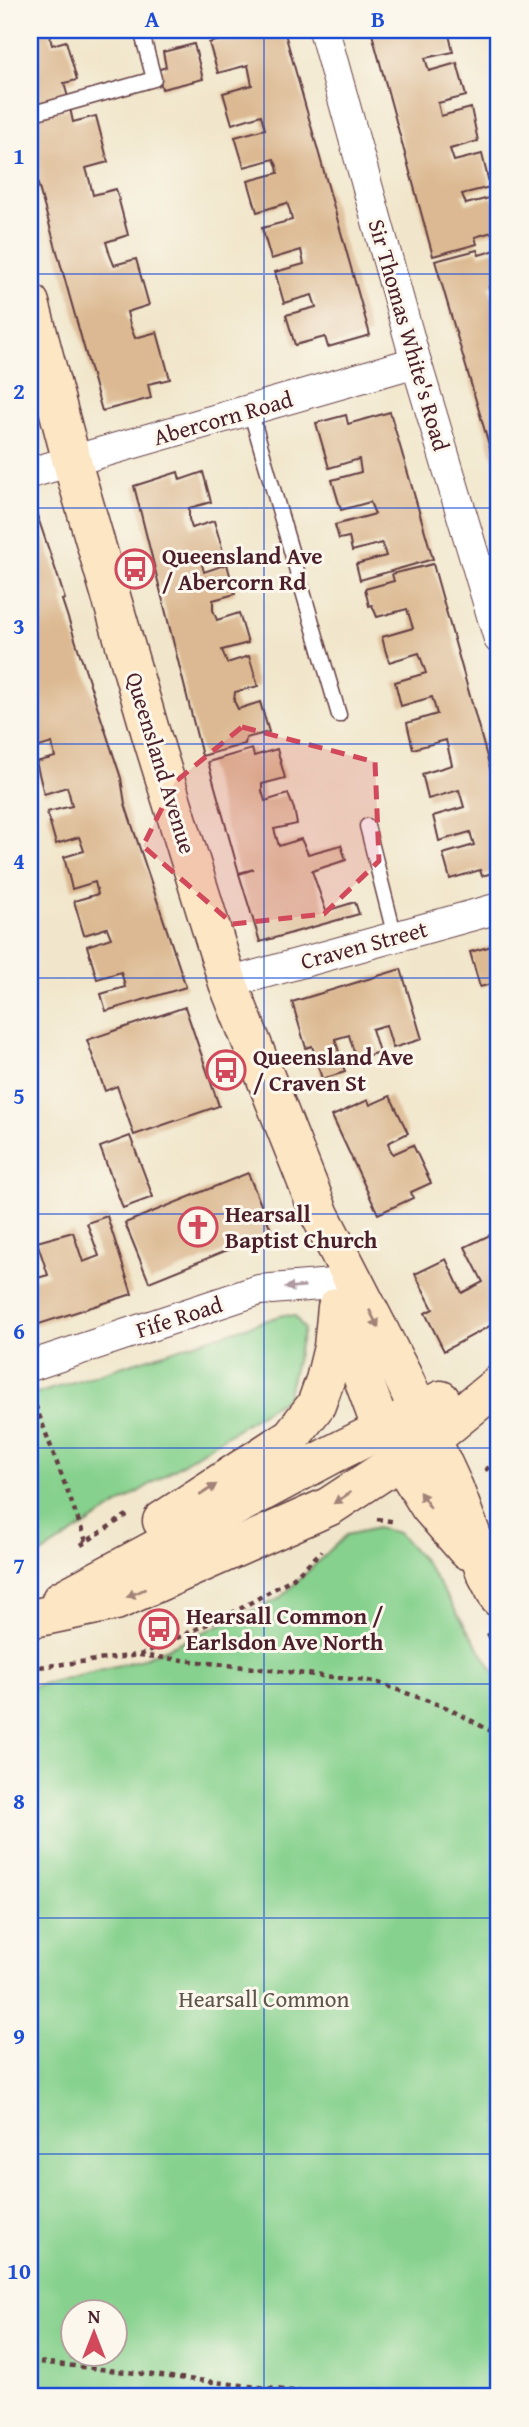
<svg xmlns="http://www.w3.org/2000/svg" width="529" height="2427" viewBox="0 0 529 2427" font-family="'Gentium Book Plus',serif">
	<rect width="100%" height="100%" fill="#fbf7ec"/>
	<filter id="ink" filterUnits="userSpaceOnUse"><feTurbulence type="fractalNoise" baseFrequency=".0143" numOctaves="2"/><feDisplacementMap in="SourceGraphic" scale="14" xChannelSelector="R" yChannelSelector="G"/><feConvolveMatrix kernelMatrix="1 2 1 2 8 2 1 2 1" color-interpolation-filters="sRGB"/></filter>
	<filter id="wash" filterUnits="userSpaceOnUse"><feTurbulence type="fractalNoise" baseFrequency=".00686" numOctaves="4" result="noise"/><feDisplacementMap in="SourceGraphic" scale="28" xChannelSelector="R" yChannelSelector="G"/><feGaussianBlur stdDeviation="1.57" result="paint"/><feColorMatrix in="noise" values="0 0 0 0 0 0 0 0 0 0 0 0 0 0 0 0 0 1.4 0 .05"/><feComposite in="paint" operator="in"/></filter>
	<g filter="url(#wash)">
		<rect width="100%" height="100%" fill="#f1e6cb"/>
		<g fill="#86d18d" stroke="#68785c" stroke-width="2" fill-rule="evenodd">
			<path d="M283 1315 295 1316 304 1329 287 1397 30 1561V1396Z"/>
			<path d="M377 1528 398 1533 425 1562 499 1680V2397H30V1687L140 1660 279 1599 346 1535ZM74 2312H116V2354H74Z"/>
		</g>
		<g id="blocks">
			<g fill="#dcb992">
				<path d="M30 30H48L52 45 66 41 77 80 64 83 69 101 30 111Z"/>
				<path d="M237 30H284L370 335 328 347 325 337 295 345 286 315 316 307 312 295 284 303 275 272 304 264 301 250 271 259 262 228 292 220 290 211 287 203 257 212 248 181 278 173 277 166 274 159 244 167 235 137 265 129 261 115 232 124 223 93 252 85 248 65 218 73 209 43 239 35Z"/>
				<path d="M371 30H448L453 52 425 58 429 71 457 63 466 96 438 103 441 116 471 108 478 141 450 149 454 161 482 154 490 187 462 194 466 204 493 197 499 218V230L475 237 477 244 433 256Z"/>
				<path d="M194 44 203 79 162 89 157 70 166 67 163 52Z"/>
				<path d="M70 108 73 122 96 116 108 162 86 168 90 182 93 195 116 189 128 235 106 242 110 255 114 265 136 259 149 305 127 312 130 325 135 338 157 332 170 379 148 384 151 398 102 411 30 156V119Z"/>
				<path d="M499 249V284L489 287 493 299 499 297V479L435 261 477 250 479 255Z"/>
				<path d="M390 412 433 559 360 580 356 564 386 556 382 543 352 551 349 537 339 539 335 525 375 514 370 502 341 510 332 480 361 472 359 459 329 468 316 423 346 415 348 424Z"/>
				<path d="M178 472 180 480 203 472 211 502 189 508V519L192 528 214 521 223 551 200 557 204 572 227 564 235 594 213 600V610L217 620 239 613 248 643 222 650 227 663 249 656 258 686 235 692 234 701 238 709 260 702 269 732 246 738 245 744 202 756 134 486Z"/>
				<path d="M34 506 58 577 65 599 62 600 121 778 125 804 186 987 106 1011 101 994 125 987 124 982 121 972 97 979 87 946 111 938 107 928 84 935 74 901 98 894 95 882 72 889 64 857 84 851 82 845 79 837 56 844 47 812 72 806 69 793 67 787 44 794 36 762 55 757 52 743 30 750V716L40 713 36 700 30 703V507Z"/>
				<path d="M433 564 499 800V871L482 876 480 870 450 879 443 854 474 845 470 832 439 841 436 828 433 816 464 807 459 790 428 799 425 785 422 774 452 765 446 740 413 749 407 723 437 714 432 697 401 706 395 682 426 673 419 653 389 662 385 649 382 637 413 628 407 609 377 617 372 605 369 606 365 589 394 581 392 574Z"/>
				<path d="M252 749 254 756 277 749 285 778 262 784V791L265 801 288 794 294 809 297 824 274 829 279 846 301 839 308 854 341 845 346 860 312 871 326 911 355 902 359 914 260 942 239 874 254 869 239 873 208 762Z"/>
				<path d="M499 944V982L480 987 470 952Z"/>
				<path d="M401 969 422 1039 393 1048 386 1025 372 1029 379 1052 356 1059 349 1035 335 1039 345 1072 322 1079 312 1046 306 1048 292 1002Z"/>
				<path d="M499 992V1012L493 994Z"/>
				<path d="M185 1007 219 1106 134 1135 117 1086 105 1091 87 1040Z"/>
				<path d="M390 1096 408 1133 388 1143 390 1149 393 1154 413 1145 431 1183 411 1192 413 1198 378 1214 332 1116 368 1100 370 1105Z"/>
				<path d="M130 1136 153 1197 123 1208 100 1147Z"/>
				<path d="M248 1173 272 1232 149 1282 125 1223Z"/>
				<path d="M107 1216 132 1294 30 1327V1280L48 1275 37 1242 73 1232 83 1262 99 1256 87 1223Z"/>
				<path d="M496 1232 499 1238V1321L444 1351 425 1313 433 1309 415 1274 446 1259 462 1293 483 1282 465 1247Z"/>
			</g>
		</g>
	</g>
	<g filter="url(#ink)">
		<use href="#blocks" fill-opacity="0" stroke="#633d43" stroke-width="2"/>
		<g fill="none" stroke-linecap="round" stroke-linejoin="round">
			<g stroke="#633d43" stroke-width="17">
				<g id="service">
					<path d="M30 114 154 79 141 30"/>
					<path d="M250 410 339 715"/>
					<path d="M367 826 395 937"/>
				</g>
			</g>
			<g stroke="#633d43" stroke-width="32">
				<g id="minor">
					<path d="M324 30 416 362 499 639"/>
					<path d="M30 473 416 362"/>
					<path d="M228 983 499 908"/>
					<path d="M30 1366 259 1290 332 1284"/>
				</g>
			</g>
			<g stroke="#633d43" stroke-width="41">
				<g id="secondary">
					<path d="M30 303 72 462 151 734 228 983 320 1215 402 1375 454 1488 485 1571 499 1598"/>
					<path d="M340 1316 382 1430 429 1506 467 1550"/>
					<path d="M162 1521 291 1437 316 1405 325 1380 333 1347 337 1307"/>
					<path d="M61 1600 333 1454 441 1400"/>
					<path d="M30 1619 116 1601 330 1506 432 1439 499 1384"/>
				</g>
			</g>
			<g stroke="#633d43" stroke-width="4.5" stroke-dasharray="5 5" stroke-linecap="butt">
				<path d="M32 1396 86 1541"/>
				<path d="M493 1436 499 1447"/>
				<path d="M485 1470 499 1461"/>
				<path d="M377 1519 396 1522"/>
				<path d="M81 1545 127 1515"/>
				<path d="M488 1633 499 1654"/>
				<path d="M140 1655 238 1610 293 1578 322 1551"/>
				<path d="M30 1668 139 1655 376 1682 445 1707 499 1735"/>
				<path d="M30 2361 346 2397"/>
			</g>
			<use href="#service" stroke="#fff" stroke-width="14"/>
			<use href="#minor" stroke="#fff" stroke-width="30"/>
			<use href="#secondary" stroke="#fce6c4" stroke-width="38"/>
		</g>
		<defs><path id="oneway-solid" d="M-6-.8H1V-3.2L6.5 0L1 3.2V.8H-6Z" transform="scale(1.75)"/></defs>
		<use fill="#ae9aa0" href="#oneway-solid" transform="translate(295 1287) rotate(175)"/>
		<g fill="#a38278">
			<use href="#oneway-solid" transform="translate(374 1319) rotate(63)"/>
			<use href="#oneway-solid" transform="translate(208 1490) rotate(-33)"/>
			<use href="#oneway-solid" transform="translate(342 1498) rotate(146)"/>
			<use href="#oneway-solid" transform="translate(425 1500) rotate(-125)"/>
			<use href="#oneway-solid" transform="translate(136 1593) rotate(156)"/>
		</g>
	</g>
	<path fill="#d1495b" fill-opacity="0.2" stroke="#d1495b" stroke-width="5" stroke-dasharray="14 9" stroke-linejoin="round" d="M242 727 375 762 379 861 324 914 233 924 143 846 175 782Z"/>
	<path fill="none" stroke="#1d4ed8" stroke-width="2" stroke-opacity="0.55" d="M264 30V2397M30 274H499M30 508H499M30 744H499M30 978H499M30 1214H499M30 1448H499M30 1684H499M30 1918H499M30 2154H499"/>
	<defs>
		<g id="bus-ring" transform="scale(2.0125)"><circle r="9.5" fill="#fbf7ec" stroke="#d1495b" stroke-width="1.5"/><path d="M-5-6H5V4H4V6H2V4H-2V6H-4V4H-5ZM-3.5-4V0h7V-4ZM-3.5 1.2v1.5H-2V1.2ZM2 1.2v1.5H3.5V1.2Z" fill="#d1495b"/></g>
		<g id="church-ring" transform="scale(2.0125)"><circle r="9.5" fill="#fbf7ec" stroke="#d1495b" stroke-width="1.5"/><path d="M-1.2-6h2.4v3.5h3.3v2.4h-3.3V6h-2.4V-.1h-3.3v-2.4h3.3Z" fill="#d1495b"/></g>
	</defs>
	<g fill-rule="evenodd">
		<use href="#bus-ring" x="135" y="569"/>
		<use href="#bus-ring" x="226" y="1070"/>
		<use href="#church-ring" x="198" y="1227"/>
		<use href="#bus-ring" x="159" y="1629"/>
	</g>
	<g text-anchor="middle" stroke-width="6" stroke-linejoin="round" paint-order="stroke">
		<g font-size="23" fill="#4a1f2b" stroke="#fbf7ec">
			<text transform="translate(409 335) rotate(74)" y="8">Sir Thomas White's Road</text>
			<text transform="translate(223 418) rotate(-16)" y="8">Abercorn Road</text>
			<text transform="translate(161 763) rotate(73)" y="8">Queensland Avenue</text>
			<text transform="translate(364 945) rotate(-15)" y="8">Craven Street</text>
			<text transform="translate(179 1317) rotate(-18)" y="8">Fife Road</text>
		</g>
		<g font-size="23" font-weight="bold" fill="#4a1f2b" stroke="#fbf7ec" text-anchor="start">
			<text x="162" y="564">Queensland Ave<tspan x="162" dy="26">/ Abercorn Rd</tspan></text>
			<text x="253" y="1065">Queensland Ave<tspan x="253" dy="26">/ Craven St</tspan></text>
			<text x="225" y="1222">Hearsall<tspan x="225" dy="26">Baptist Church</tspan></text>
			<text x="186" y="1624">Hearsall Common /<tspan x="186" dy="26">Earlsdon Ave North</tspan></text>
		</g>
		<g font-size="23" fill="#5c5448" stroke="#fbf7ec">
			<text x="264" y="2007">Hearsall Common</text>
		</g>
	</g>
	<rect width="529" height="2427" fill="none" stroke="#fbf7ec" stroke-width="77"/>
	<g transform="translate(94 2333)"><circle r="33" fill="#fbf7ec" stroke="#b4a19f" stroke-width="2"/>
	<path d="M0-5L12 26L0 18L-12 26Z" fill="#d1495b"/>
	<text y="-10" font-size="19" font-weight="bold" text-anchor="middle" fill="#4a1f2b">N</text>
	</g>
	<rect x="38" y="38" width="452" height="2350" fill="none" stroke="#1d4ed8" stroke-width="2.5"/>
	<g font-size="23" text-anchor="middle" font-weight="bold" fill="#1d4ed8">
		<text x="152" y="27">A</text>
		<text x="378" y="27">B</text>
		<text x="19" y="164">1</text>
		<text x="19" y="399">2</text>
		<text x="19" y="634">3</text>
		<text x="19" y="869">4</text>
		<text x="19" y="1104">5</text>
		<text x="19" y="1339">6</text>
		<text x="19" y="1574">7</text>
		<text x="19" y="1809">8</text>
		<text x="19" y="2044">9</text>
		<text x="19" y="2279">10</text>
	</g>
</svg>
